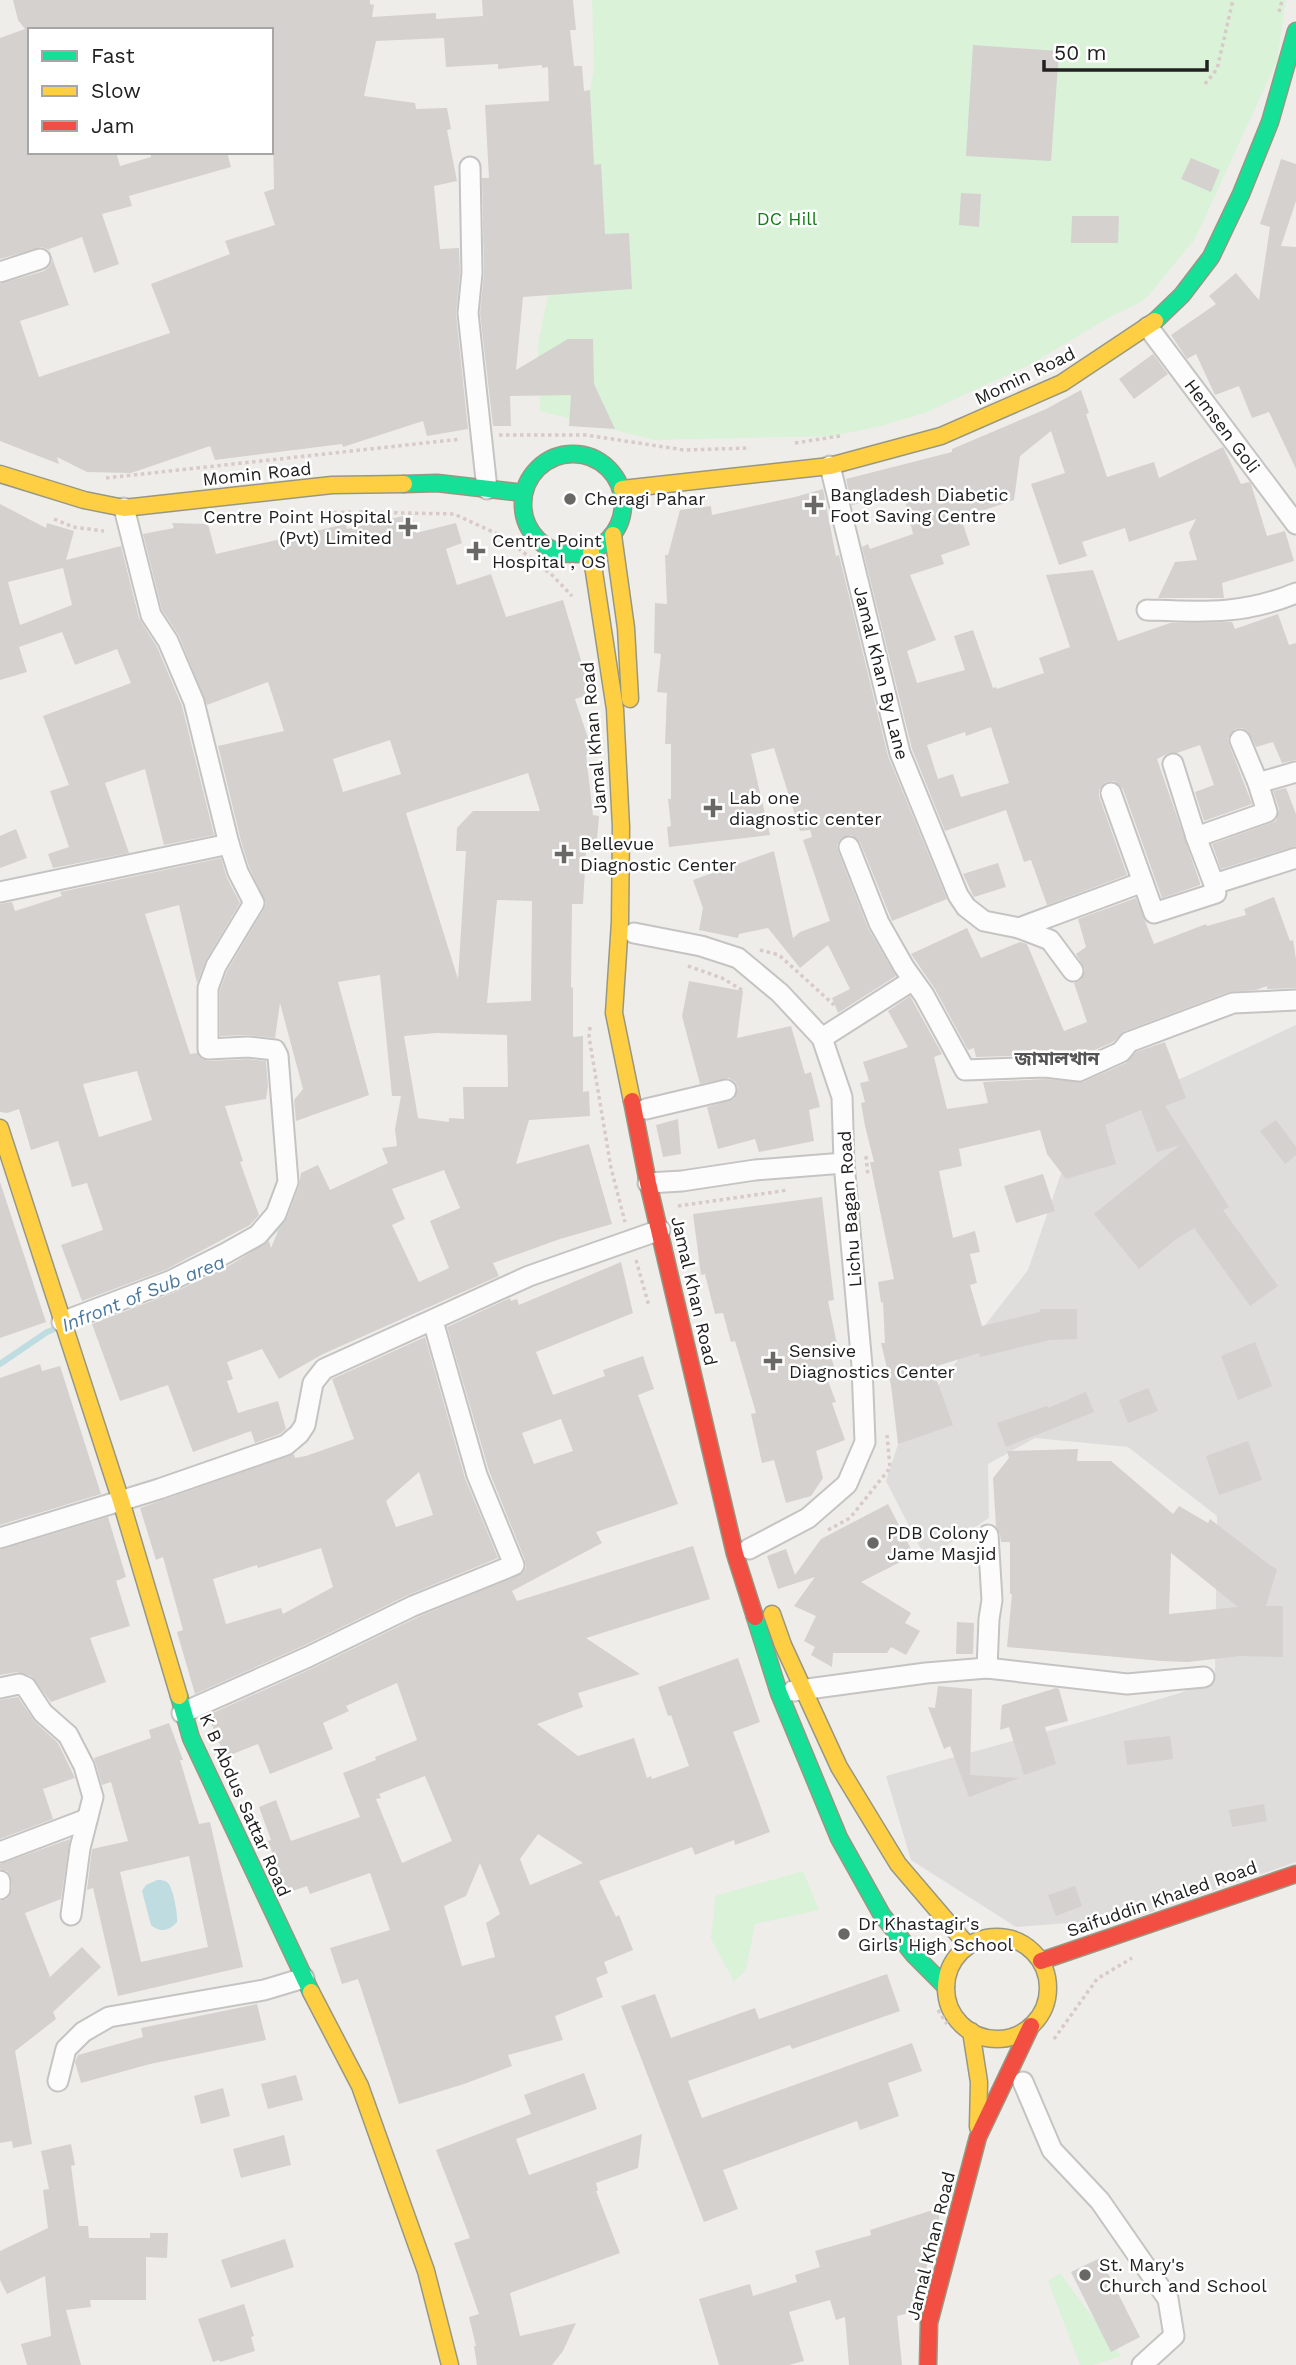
<svg xmlns="http://www.w3.org/2000/svg" width="1296" height="2365" viewBox="0 0 1296 2365" font-family="'Work Sans','Noto Sans Bengali',sans-serif">
	<rect width="100%" height="100%" fill="#efedea"/>
	<path fill="#dedddb" d="M1296 1025V1862L1134 1918 1016 1927 911 1860 886 1776 1106 1715 1180 1693 1215 1678 1217 1516 1128 1447 1035 1438 988 1464 989 1518 926 1559 886 1481 902 1432 1028 1270 1077 1127Z"/>
	<g fill="#daf2d8">
		<path d="M592 0H1286L1277 61 1195 239 1149 295 1139 303 1110 317 1031 364 925 413 881 426 832 436 654 440 540 411 538 344 594 70Z"/>
		<path d="M803 1871 819 1910 755 1924 746 1970 734 1982 711 1939 715 1896Z"/>
		<path d="M1060 2273 1121 2356 1093 2365H1080L1048 2281Z"/>
	</g>
	<path fill="#bfdce0" d="M157 1880C161 1880 165 1880 168 1883 173 1888 178 1915 177 1922 169 1931 160 1933 151 1925L142 1891 146 1885Z"/>
	<g fill="none" stroke-linecap="round" stroke-linejoin="round">
		<g stroke="#bfdce0" stroke-width="6">
			<path d="M245 1251 260 1245 284 1220"/>
			<path d="M0 1364 47 1332 57 1328"/>
		</g>
	</g>
	<g fill="#d4d1cf" fill-rule="evenodd">
		<path d="M13 0H370V4L374 5 372 17 436 13V19L483 16 482 0H573L576 30H570L574 66H582L584 91 590 90 594 165 601 164 605 234 629 233 632 289 523 297 516 370 568 339H593L594 384 615 429 569 426 571 395 510 396 511 426H493L480 313 484 273 482 178H489L485 105 549 101 548 67 542 68V65L498 69V64L446 67 444 38 376 41 364 96 415 103 416 109 447 108 451 129 447 130 457 181 434 186 440 249 459 248 460 273 456 314 468 429 427 436 423 421 343 447 342 444 215 460 210 446 131 473 87 472 57 457 59 464 0 441V284L44 271 49 267 52 261 49 250 42 247 0 259V38L25 29 18 20ZM30 30H271L274 189 264 192 275 225 225 241 230 254 151 284 170 333 39 377 20 321 69 305 49 249 82 237 94 273 119 264 102 214 132 206 129 196 231 167 227 152H151V157L120 166 116 152H30Z"/>
		<path d="M973 45 1059 51 1051 161 966 156Z"/>
		<path d="M1191 158 1220 170 1211 192 1181 179Z"/>
		<path d="M1281 159 1296 164V201L1281 246 1296 247V469L1269 412 1252 418 1239 386 1215 395 1196 354 1187 359 1171 335 1216 304 1209 296 1236 273 1259 300 1270 227 1260 224Z"/>
		<path d="M961 193 981 194 979 227 959 225Z"/>
		<path d="M1072 216H1119L1118 243H1071Z"/>
		<path d="M1153 354 1168 374 1134 399 1119 379Z"/>
		<path d="M1081 390 1089 413 1086 414 1107 477 1154 462 1159 478 1223 447 1241 484 1249 482 1251 484 1267 536 1285 531 1294 561 1222 583 1224 598H1158L1175 562 1197 560 1189 533 1196 519 1129 542 1125 528 1082 542 1087 556 1059 565 1031 484 1065 473 1051 431 1020 456 1014 500 961 518 970 545 941 555 944 564 910 575 936 640 907 651 917 683 965 670 954 636 973 630 993 688 996 687 997 689 1044 673 1039 658 1070 647 1046 575 1093 570 1118 641 1170 623 1232 622 1235 629 1278 614 1289 645 1296 643V760L1282 763 1273 742 1256 747 1248 731 1242 728 1235 729 1228 738 1229 744 1252 804 1204 821 1195 792 1214 785 1200 745 1177 753H1169L1157 759 1200 883V885L1162 898 1123 789 1114 781 1106 782 1099 790V796L1127 875 1047 905 1031 860 1024 862 1006 810 945 831 912 749 862 547 868 544 870 549 913 534 903 493 852 505 846 479 952 452V449L1046 409ZM991 727 1009 783 961 797 953 774 938 779 927 745 965 732 966 736Z"/>
		<path d="M823 489 836 556 839 555 888 756 947 899 892 921 860 842 851 835 840 839 837 845 838 851 868 928 896 976 838 1013 832 998 850 989 828 945 800 968 768 928 739 934 738 938 699 930 703 908 693 880 774 851 793 938 800 932 830 921 803 840 812 837 810 830 800 831 774 748 751 754 770 835 669 847 667 827 671 826 668 799H671V744H665L667 693 657 692 661 654 654 653 655 603 667 604 665 555H668L680 510 711 506 712 515 795 497Z"/>
		<path d="M0 504 46 528 47 523 74 531 66 560 121 546 139 618 157 647 182 706 214 835 164 845 145 769 105 783 129 853 53 868 48 854 69 847 50 791 69 785 43 716 131 683 117 649 75 665 62 632 19 647 27 672 0 680ZM63 568 72 605 20 625 8 582Z"/>
		<path d="M412 514 416 533 456 523 462 543 446 549 457 585 491 574 506 617 563 600 591 694 575 699 593 753 586 755 593 815 599 816 596 852 586 851 583 904H572L571 987 573 988V1037L583 1036V1092L589 1091 590 1116 529 1120 516 1164 589 1144 612 1224 560 1239 493 1263 499 1276 323 1354 279 1379 262 1349 227 1362 233 1379 227 1381 238 1413 278 1401 286 1429 280 1434 255 1443 251 1431 193 1452 168 1385 120 1401 92 1324 175 1292 232 1264 269 1241 271 1248 278 1231 287 1218 299 1186 301 1173 318 1165 330 1190 388 1163 382 1148 397 1146 395 1129 401 1096H392L380 975 338 982 369 1095 296 1121 294 1100 303 1089 280 1003 275 1038 248 1035 220 1036V990L227 971 264 909 266 903 249 867 241 841 218 746 284 731 268 682 207 705 179 636 162 610 143 534 174 528 172 523 208 524 216 554 346 524 347 529ZM390 740 401 774 343 792 333 759ZM528 773 540 811H473L457 828 456 851H466L458 979 406 813ZM497 900 532 901 531 1001 487 1003ZM436 1033 507 1035 508 1087H463L464 1119 449 1118V1122L418 1118 404 1036ZM444 1170 460 1208 430 1221 449 1268 419 1282 392 1225 405 1219 392 1189Z"/>
		<path d="M1286 788 1296 814V846L1221 869 1212 844 1276 821 1279 809 1273 791Z"/>
		<path d="M16 829 27 858 0 868V836Z"/>
		<path d="M221 858 227 878 240 903 206 960 197 983 179 905 145 914 190 1054 197 1053 202 1059 208 1061 248 1059 266 1061 268 1086 266 1099 225 1106 243 1161 240 1162 259 1215 250 1225 165 1270 82 1301 61 1245 103 1230 87 1183 72 1187 58 1141 31 1150 19 1109 7 1113 0 1112V904L12 902 15 911 62 896 60 892ZM137 1071 152 1120 99 1137 83 1084Z"/>
		<path d="M998 863 1006 887 974 897 963 874Z"/>
		<path d="M1274 897 1290 941 1293 940 1296 959V988L1267 989V986L1256 990 1229 992 1125 1031 1113 1042 1077 1058 1045 1055 976 1057 974 1048 968 1050 935 989 911 954 967 928 981 958 1020 942 1027 944 1064 1031 1087 1022 1074 983 1081 980 1085 970 1076 954 1086 947 1078 919 1136 898 1154 944 1206 924 1207 926 1246 915 1244 909Z"/>
		<path d="M689 981 743 991 737 1038 791 1026 805 1074 811 1072 820 1107 809 1110 814 1141 759 1152 755 1139 718 1149 707 1107 734 1099 738 1088 735 1082 729 1078 700 1084 682 1016Z"/>
		<path d="M910 996 942 1054 934 1057 947 1109 988 1103 983 1082 1045 1079 1083 1082 1126 1063 1136 1052 1165 1042 1186 1098 1165 1106 1229 1207 1223 1210 1278 1286 1250 1306 1194 1228 1175 1240 1139 1269 1094 1214 1180 1145 1157 1152 1141 1110 1105 1125 1116 1164 1066 1179 1047 1154 1040 1130 959 1149 962 1166 939 1171 953 1238 975 1231 980 1252 970 1254 977 1283 970 1285 982 1326 1040 1312V1309H1077V1339L1050 1340 980 1357 979 1353 937 1366 938 1368 933 1370 953 1425 898 1444 891 1385 881 1343H885L883 1302 881 1303 878 1282 894 1279 870 1162H874L865 1126 861 1103 865 1102 860 1083 869 1081 863 1062 908 1047 888 1011Z"/>
		<path d="M678 1119 681 1154 663 1157 656 1125Z"/>
		<path d="M1276 1120 1296 1147V1155L1285 1164 1260 1131Z"/>
		<path d="M1043 1174 1055 1211 1016 1223 1004 1186Z"/>
		<path d="M0 1182 46 1322 0 1338Z"/>
		<path d="M822 1197 834 1300 828 1301 837 1344 827 1346 838 1377 828 1381 836 1402 832 1403 845 1440 816 1451 823 1478 811 1496 786 1503 774 1460 762 1463 751 1414 756 1413 735 1341 731 1342 723 1313 715 1314 705 1274 701 1275 693 1214Z"/>
		<path d="M621 1262 633 1313 536 1352 553 1395 605 1376 603 1370 643 1356 654 1389 638 1395 678 1504 596 1532 602 1543 512 1591 517 1601 693 1546 710 1599 586 1638 640 1674 578 1693 583 1707 537 1724 578 1756 634 1738 647 1778 651 1776 652 1779 689 1766 671 1715 668 1716 658 1687 738 1658 760 1722 733 1732 770 1832 735 1845 734 1840 695 1855 692 1847 599 1881 616 1917 619 1915 633 1950 604 1962 608 1973 596 1978 603 1997 555 2016 563 2040 508 2055 512 2066 464 2084 399 2104 358 1979 342 1984 330 1948 390 1930 370 1873 310 1894 307 1886 287 1893 268 1841 271 1840 259 1807 276 1800 291 1841 360 1817 343 1773 376 1760 375 1757 417 1740 397 1683 346 1706 349 1711 323 1723 333 1749 270 1774 258 1744 225 1757 208 1715 313 1668 418 1617 523 1573 526 1567 525 1560 489 1471 447 1327 510 1298 511 1301 517 1299 519 1305ZM561 1419 573 1451 534 1464 522 1433ZM425 1776 452 1841 402 1863 376 1799 381 1798 379 1794ZM538 1834 583 1863 530 1885 520 1859ZM480 1863 500 1914 486 1923 495 1957 462 1966 444 1906 466 1896Z"/>
		<path d="M425 1337 465 1478 498 1558 408 1595 303 1646 195 1694 177 1632 183 1630 163 1557 156 1560 140 1508 294 1454 295 1458 306 1456 354 1439 332 1379ZM419 1472 433 1515 396 1527 386 1501ZM321 1548 333 1587 283 1614 281 1608 226 1624 213 1579 257 1565 258 1568Z"/>
		<path d="M1255 1342 1272 1386 1238 1400 1221 1356Z"/>
		<path d="M40 1364 42 1371 60 1366 101 1494 0 1525V1378Z"/>
		<path d="M1148 1388 1158 1411 1128 1423 1119 1400Z"/>
		<path d="M1086 1392 1094 1412 1006 1447 997 1423 1047 1406 1048 1408Z"/>
		<path d="M1248 1441 1262 1480 1219 1495 1206 1456Z"/>
		<path d="M1078 1449 1077 1461H1111L1173 1514 1179 1506 1208 1523 1210 1519 1271 1566 1277 1569 1266 1606H1283V1657L1240 1656 1188 1662 1161 1661 1007 1647 1012 1594H1010V1542H1001L1000 1534 996 1526 993 1478 1009 1458 1007 1451ZM1171 1553 1238 1607 1169 1614Z"/>
		<path d="M888 1504 914 1555 861 1582 911 1613 905 1623 920 1631 906 1655 891 1647 887 1653H833L832 1667 811 1655 815 1647 804 1641 816 1616 794 1606 815 1577 778 1589 767 1556 786 1549 795 1575 821 1539Z"/>
		<path d="M108 1517 126 1577 116 1581 130 1626 90 1638 106 1682 51 1702 31 1676 17 1672 0 1675V1550Z"/>
		<path d="M957 1622 974 1623 973 1654H956Z"/>
		<path d="M938 1686 972 1689 970 1775 1019 1778 969 1797 950 1746 944 1749 928 1707 935 1708Z"/>
		<path d="M1056 1688 1059 1689 1068 1721 1045 1727 1056 1764 1024 1775 1009 1727 1000 1730 1002 1705Z"/>
		<path d="M18 1697 35 1722 58 1743 75 1778 43 1789 53 1819 0 1839V1700Z"/>
		<path d="M169 1723 183 1760H180L199 1824 210 1822 243 1967 118 1996 93 1888 87 1890 92 1849 128 1841 111 1782 102 1785 94 1758 151 1738 149 1730ZM189 1856 208 1947 141 1962 120 1872Z"/>
		<path d="M1170 1736 1173 1759 1127 1765 1124 1741Z"/>
		<path d="M1264 1804 1267 1821 1232 1827 1229 1810Z"/>
		<path d="M70 1839 61 1899 25 1913 50 1977 82 1947 101 1967 53 2012 56 2019 15 2051 32 2144 13 2148 12 2141 0 2143V1901L7 1899 12 1889 11 1876 7 1871 0 1869V1864Z"/>
		<path d="M1075 1886 1082 1906 1056 1916 1048 1895Z"/>
		<path d="M887 1974 900 2011 792 2049 790 2045 688 2081 702 2118 912 2043 922 2071 888 2083 899 2116 860 2130 857 2121 723 2170 738 2209 704 2222 621 2006 655 1994 671 2038 755 2008 759 2019Z"/>
		<path d="M257 2004 266 2040 150 2064 81 2083 75 2062 78 2055 143 2037 141 2028Z"/>
		<path d="M584 2073 597 2109 516 2139 529 2175 642 2134 638 2168 596 2183 598 2191H596L620 2253 510 2293 520 2336 576 2323 563 2351 552 2365H477L474 2346H476L469 2317 479 2314 454 2243 470 2238 436 2150 531 2114 524 2095Z"/>
		<path d="M296 2075 303 2100 268 2109 261 2084Z"/>
		<path d="M223 2088 230 2116 201 2124 194 2096Z"/>
		<path d="M284 2135 291 2165 241 2178 233 2149Z"/>
		<path d="M71 2144 75 2165 71 2166 79 2226H88L89 2238H150V2233H168L167 2258 146 2257V2300H90L91 2307 66 2310 81 2365H27L21 2344 51 2336 45 2276 7 2294 0 2280V2251L48 2228 43 2190 49 2189 41 2151Z"/>
		<path d="M939 2208V2221L918 2299 913 2312 897 2316 902 2365H849L845 2317 836 2320 830 2300 789 2312 804 2361 789 2365H719L699 2299 750 2284 753 2296 797 2282 795 2275 820 2267 815 2251 871 2235 870 2230Z"/>
		<path d="M285 2239 294 2267 231 2288 221 2260Z"/>
		<path d="M1100 2258 1140 2337 1111 2352 1071 2272Z"/>
		<path d="M244 2304 254 2336 251 2337 255 2351 220 2362 219 2360 213 2362 198 2319Z"/>
	</g>
	<g fill="none" stroke-linecap="round" stroke-linejoin="round">
		<g stroke="#c5c4c2" stroke-width="23">
			<g id="street">
				<path d="M470 167 472 273 468 313 487 489"/>
				<path d="M0 272 40 259"/>
				<path d="M1148 327 1296 524"/>
				<path d="M830 466 900 753 958 895 966 907 984 921 1019 928 1050 940 1073 971"/>
				<path d="M1147 610C1203 612 1243 615 1296 593"/>
				<path d="M1240 740 1258 783 1296 772"/>
				<path d="M1173 764 1196 837"/>
				<path d="M1258 783 1267 812 1196 837 1214 884 1296 858"/>
				<path d="M1111 793 1154 913 1216 893 1214 884"/>
				<path d="M849 847 879 923 904 967 924 995 965 1070 1045 1067 1079 1071 1121 1052 1129 1042 1233 1003 1296 1000"/>
				<path d="M0 892 229 844"/>
				<path d="M1019 928 1143 882"/>
				<path d="M634 933 701 946 738 958 780 993 822 1038 842 1097 844 1163 862 1366 865 1442 847 1484 808 1518 749 1549"/>
				<path d="M822 1038 913 980"/>
				<path d="M646 1109 726 1090"/>
				<path d="M648 1183 682 1181 755 1170 844 1163"/>
				<path d="M62 1322 170 1281 226 1253 258 1235 276 1214 288 1182 278 1056 275 1050 248 1047 208 1049V988L216 966 254 903 238 872 229 844 194 702 168 641 151 615 124 508"/>
				<path d="M0 1538 159 1489 286 1445 299 1434 305 1425 313 1383 324 1369 529 1276 660 1230"/>
				<path d="M987 1668 989 1619 992 1600 988 1535"/>
				<path d="M0 1688 19 1684 26 1687 43 1713 68 1735 84 1766 93 1797 80 1848 71 1915"/>
				<path d="M793 1691 926 1673 987 1668 1127 1684 1204 1677"/>
				<path d="M182 1713 308 1657 413 1606 514 1565 477 1475 433 1321"/>
				<path d="M0 1852 87 1819"/>
				<path d="M0 1881V1889"/>
				<path d="M58 2081 66 2049 83 2032 109 2017 264 1990 304 1978"/>
				<path d="M1023 2082 1052 2150 1100 2201 1168 2299 1174 2336 1142 2365"/>
			</g>
		</g>
		<g stroke="#989882" stroke-width="19">
			<g id="fast">
				<path d="M1155 321 1182 295 1211 257 1241 194 1270 122 1296 31"/>
				<circle cx="573" cy="504" r="50"/>
				<path d="M404 484 437 483 524 493"/>
				<path d="M755 1617 779 1693 839 1838 882 1915 914 1955 946 1987"/>
				<path d="M179 1696 191 1738 311 1992"/>
			</g>
		</g>
		<g stroke="#989882" stroke-width="19">
			<g id="slow">
				<path d="M0 474 84 500 124 508 332 485 404 484"/>
				<path d="M622 489 830 466 941 436 1062 383 1155 321"/>
				<path d="M613 535 626 628 630 699"/>
				<path d="M591 552 615 709 621 827 620 922 614 1013 632 1101"/>
				<path d="M0 1128 121 1501 179 1696"/>
				<path d="M772 1614 783 1645 839 1767 898 1864 968 1946"/>
				<circle cx="997" cy="1988" r="51"/>
				<path d="M311 1992 360 2086 426 2271 450 2365"/>
				<path d="M971 2031 979 2082 978 2127"/>
			</g>
		</g>
		<g stroke="#989882" stroke-width="19">
			<g id="jam">
				<path d="M632 1101 648 1183 735 1554 755 1617"/>
				<path d="M1041 1961 1296 1874"/>
				<path d="M928 2365 929 2323 978 2137 1031 2026"/>
			</g>
		</g>
		<g stroke="#d7cac9" stroke-width="3.5" stroke-dasharray="3.5 3.5" stroke-linecap="butt">
			<path d="M1279 12 1282 0"/>
			<path d="M1205 84 1217 69 1233 0"/>
			<path d="M499 435H586L684 450 750 448"/>
			<path d="M795 443 840 436"/>
			<path d="M106 478 461 439"/>
			<path d="M359 512 454 514 504 537 552 575 572 596"/>
			<path d="M320 513 351 512"/>
			<path d="M54 519 73 527 104 531"/>
			<path d="M760 950 779 955 834 1005"/>
			<path d="M688 966 722 978 742 990"/>
			<path d="M590 1027 589 1037 611 1168 625 1222"/>
			<path d="M866 1156 868 1176"/>
			<path d="M678 1206 788 1190"/>
			<path d="M636 1260 649 1306"/>
			<path d="M828 1530 850 1518 890 1468 887 1435"/>
			<path d="M938 2010 947 2024"/>
			<path d="M1054 2039 1097 1979 1132 1958"/>
		</g>
		<use href="#street" stroke="#fdfcfc" stroke-width="19"/>
		<use href="#fast" stroke="#16e098" stroke-width="16"/>
		<use href="#slow" stroke="#ffcf43" stroke-width="16"/>
		<use href="#jam" stroke="#f24e42" stroke-width="16"/>
	</g>
	<g fill="#696867" stroke="#fff" stroke-width="2.5">
		<circle cx="570" cy="499" r="7"/>
		<path d="M810.5 494.5h7v7h7v7h-7v7h-7v-7h-7v-7h7z"/>
		<path d="M404.5 516.5h7v7h7v7h-7v7h-7v-7h-7v-7h7z"/>
		<path d="M472.5 540.5h7v7h7v7h-7v7h-7v-7h-7v-7h7z"/>
		<path d="M709.5 797.5h7v7h7v7h-7v7h-7v-7h-7v-7h7z"/>
		<path d="M560.5 843.5h7v7h7v7h-7v7h-7v-7h-7v-7h7z"/>
		<path d="M769.5 1350.5h7v7h7v7h-7v7h-7v-7h-7v-7h7z"/>
		<circle cx="873" cy="1543" r="7"/>
		<circle cx="844" cy="1934" r="7"/>
		<circle cx="1085" cy="2275" r="7"/>
	</g>
	<g text-anchor="middle" stroke-width="5" stroke-linejoin="round" paint-order="stroke">
		<g font-size="18" fill="#117d14" stroke="#fff">
			<text x="787" y="225">DC Hill</text>
		</g>
		<g font-size="18" fill="#212121" stroke="#fff">
			<text transform="translate(1025 376) rotate(-26)" y="6">Momin Road</text>
			<text transform="translate(1222 426) rotate(53)" y="6">Hemsen Goli</text>
			<text transform="translate(257 474) rotate(-6)" y="6">Momin Road</text>
			<text transform="translate(881 673) rotate(76)" y="6">Jamal Khan By Lane</text>
			<text transform="translate(594 738) rotate(-95)" y="6">Jamal Khan Road</text>
			<text transform="translate(850 1209) rotate(-94)" y="6">Lichu Bagan Road</text>
			<text transform="translate(694 1291) rotate(77)" y="6">Jamal Khan Road</text>
			<text transform="translate(245 1805) rotate(66)" y="6">K B Abdus Sattar Road</text>
			<text transform="translate(1162 1899) rotate(-19)" y="6">Saifuddin Khaled Road</text>
			<text transform="translate(931 2246) rotate(-76)" y="6">Jamal Khan Road</text>
		</g>
		<g font-size="18" fill="#212121" stroke="#fff" text-anchor="start">
			<text x="830" y="501">Bangladesh Diabetic<tspan x="830" dy="21">Foot Saving Centre</tspan></text>
			<text x="584" y="505">Cheragi Pahar</text>
			<text x="392" y="523" text-anchor="end">Centre Point Hospital<tspan x="392" dy="21">(Pvt) Limited</tspan></text>
			<text x="492" y="547">Centre Point<tspan x="492" dy="21">Hospital , OS</tspan></text>
			<text x="729" y="804">Lab one<tspan x="729" dy="21">diagnostic center</tspan></text>
			<text x="580" y="850">Bellevue<tspan x="580" dy="21">Diagnostic Center</tspan></text>
			<text x="789" y="1357">Sensive<tspan x="789" dy="21">Diagnostics Center</tspan></text>
			<text x="887" y="1539">PDB Colony<tspan x="887" dy="21">Jame Masjid</tspan></text>
			<text x="858" y="1930">Dr Khastagir's<tspan x="858" dy="21">Girls' High School</tspan></text>
			<text x="1099" y="2271">St. Mary's<tspan x="1099" dy="21">Church and School</tspan></text>
		</g>
		<g font-size="19" font-weight="bold" fill="#545454" stroke="#fff">
			<text x="1057" y="1065">জামালখান</text>
		</g>
		<g font-size="19" font-style="italic" fill="#4b789d" stroke="#fff">
			<text transform="translate(143 1293) rotate(-22)" y="7">Infront of Sub area</text>
		</g>
	</g>
	<rect x="28" y="28" width="245" height="126" fill="#ffffff" stroke="#a6a6a6" stroke-width="2"/>
	<rect x="42" y="51" width="35" height="10" fill="#16e098" stroke="#a6a6a6" stroke-width="2"/>
	<text x="91" y="63" font-size="21" fill="#212121">Fast</text>
	<rect x="42" y="86" width="35" height="10" fill="#ffcf43" stroke="#a6a6a6" stroke-width="2"/>
	<text x="91" y="98" font-size="21" fill="#212121">Slow</text>
	<rect x="42" y="121" width="35" height="10" fill="#f24e42" stroke="#a6a6a6" stroke-width="2"/>
	<text x="91" y="133" font-size="21" fill="#212121">Jam</text>
	<path d="M1044 60v10h163v-10" fill="none" stroke="#212121" stroke-width="3.5"/>
	<text x="1054" y="60" font-size="21" fill="#212121" stroke="#ffffff" stroke-width="5" paint-order="stroke">50 m</text>
</svg>
